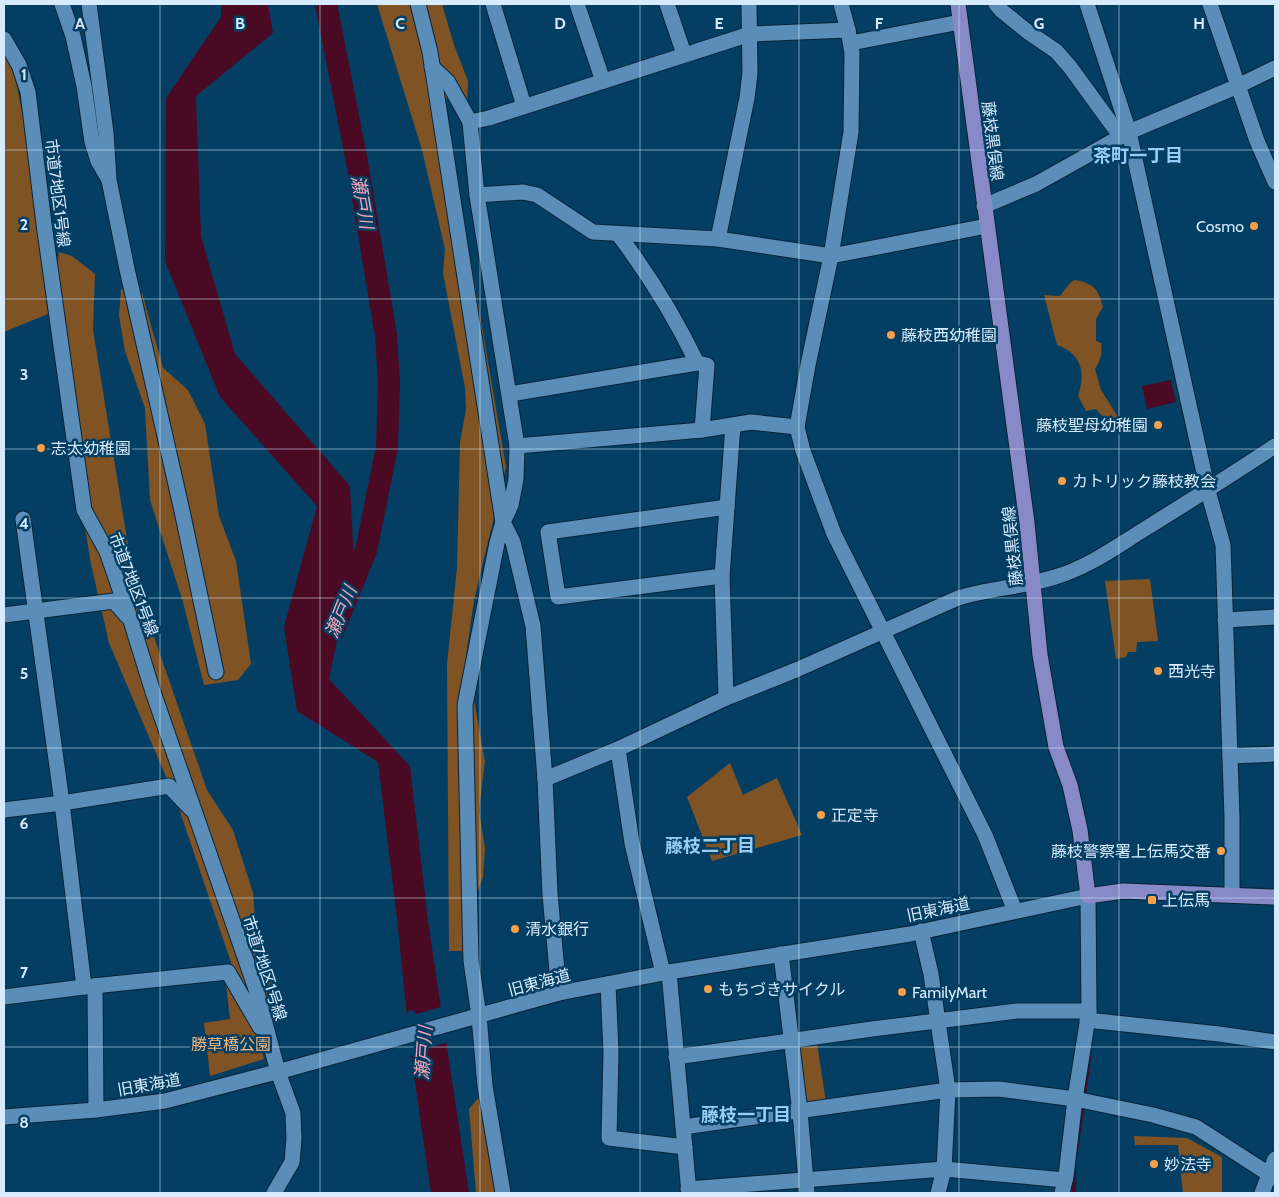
<svg xmlns="http://www.w3.org/2000/svg" width="1279" height="1197" viewBox="0 0 1279 1197" font-family="Cabin,'Noto Sans JP',sans-serif">
	<rect width="100%" height="100%" fill="#043f63"/>
	<g fill="#805324">
		<path d="M377 4H442L454 45 468 81 467 101 443 98 506 467 474 600 466 656 485 761 479 811 485 848 483 877 475 899 465 951H449L447 664 457 568 460 442 466 409 465 388 443 273 445 249 422 150Z"/>
		<path d="M4 48 12 62 24 122 48 314 4 332Z"/>
		<path d="M59 252 72 256 95 274 93 330 133 576 207 790 233 830 253 893 257 942 273 982 267 1008 235 974 176 800 109 643 91 564 50 318Z"/>
		<path d="M1074 280C1094 283 1098 289 1103 307L1096 319V341L1101 343C1103 354 1100 360 1095 369L1101 390 1123 425 1119 430 1109 424 1096 409 1086 411 1078 396C1086 373 1082 354 1057 345L1044 295 1060 296 1069 284Z"/>
		<path d="M121 289 142 293 163 368 188 390 205 424 219 516 236 561 251 664 238 680 204 685 183 602 150 500 145 408 125 351 119 315Z"/>
		<path d="M1150 579 1158 641 1137 642 1136 652H1128L1126 657 1116 659 1105 581Z"/>
		<path d="M730 763 743 795 777 778 802 835 712 861 687 797Z"/>
		<path d="M225 975 257 1031 264 1059 210 1076 204 1023 230 1019Z"/>
		<path d="M817 1044 826 1102 806 1106 800 1047Z"/>
		<path d="M480 1096 496 1193H476L469 1109Z"/>
		<path d="M1134 1136 1187 1138 1222 1157V1193H1183L1178 1145H1135Z"/>
	</g>
	<g fill="#4b0a23">
		<path d="M221 4H268L273 33 196 96 201 236 235 354 350 486 354 560 329 679 410 766 428 921 469 1193H431L411 1055 397 919 378 762 297 711 284 627 317 506 220 397 165 261 166 98 221 17Z"/>
		<path d="M1171 380 1176 402 1147 409 1142 386Z"/>
	</g>
	<path fill="#043f63" d="M444 1006 449 1042 417 1051 413 1056 408 1054 405 1017 407 1012 413 1010 416 1014Z"/>
	<g fill="none" stroke-linecap="round" stroke-linejoin="round">
		<g stroke="#4b0a23" stroke-width="4">
			<path d="M1084 1097 1089 1057"/>
			<path d="M1076 1152 1083 1104"/>
			<path d="M1074 1193V1164"/>
		</g>
		<path stroke="#4b0a23" stroke-width="22" d="M326 4 357 162 386 335 389 383 387 447 366 551 333 631"/>
		<g stroke="#092438" stroke-width="17">
			<g id="minor">
				<path d="M62 4 73 36 84 86 92 142 98 161 108 178"/>
				<path d="M89 4 106 133 109 180 127 269 182 511 216 672"/>
				<path d="M418 4 430 52 503 522 513 542 533 626 545 779 550 894 559 993"/>
				<path d="M493 4 524 106"/>
				<path d="M577 4 603 81"/>
				<path d="M667 4 684 54"/>
				<path d="M841 4 848 30 852 53 851 132 831 256 808 365 797 427 803 451 834 534 985 835 1015 911"/>
				<path d="M996 4 1002 11 1028 32 1056 51 1070 67 1121 137"/>
				<path d="M1087 4 1129 132 1208 491 1223 545 1232 818V894"/>
				<path d="M1210 4 1257 141 1275 182"/>
				<path d="M4 39 19 65 28 92 44 224 84 510 107 552 131 621 153 692 256 989 278 1072 293 1113 294 1139 292 1162 274 1193"/>
				<path d="M851 43 960 22"/>
				<path d="M432 67 448 82 470 122 489 118 750 34 848 30"/>
				<path d="M470 122 477 195 517 446 516 479 511 505 503 522 497 543 465 705 471 961 479 1016 485 1086 503 1193"/>
				<path d="M477 195 523 192 537 195 593 232 718 239 831 256 987 226"/>
				<path d="M984 206 1036 184 1129 132 1238 86 1275 68"/>
				<path d="M618 234C649 275 675 317 697 363"/>
				<path d="M718 239 747 98 750 73 749 4"/>
				<path d="M510 394 697 363 707 365 702 430"/>
				<path d="M517 446 702 430 751 422 797 427"/>
				<path d="M23 519 62 803 84 987"/>
				<path d="M722 576 558 597 548 532 727 507"/>
				<path d="M4 615 114 601 127 616"/>
				<path d="M1225 620 1275 617"/>
				<path d="M726 698 722 576 733 425"/>
				<path d="M618 749 632 843 663 973"/>
				<path d="M1230 756 1275 754"/>
				<path d="M545 779 618 749 726 698 796 670 958 598C990 588 1024 587 1055 577 1086 568 1113 549 1140 532 1185 504 1230 476 1275 446"/>
				<path d="M4 810 62 803 169 786 191 809"/>
				<path d="M921 931 931 974 948 1090 944 1169 938 1193"/>
				<path d="M781 954 800 1112 807 1193"/>
				<path d="M669 972 689 1193"/>
				<path d="M608 984 611 1052 609 1138 685 1147"/>
				<path d="M95 986 96 1110"/>
				<path d="M4 997 84 987 228 972 260 1027"/>
				<path d="M1087 1020 1219 1034 1275 1042"/>
				<path d="M676 1057 872 1029 1017 1011H1089"/>
				<path d="M4 1117 96 1110 165 1101 292 1068 559 993 669 972 910 934 1088 896 1089 1011 1075 1099 1066 1176 1062 1193"/>
				<path d="M683 1127 948 1090 999 1089 1075 1099 1153 1115 1196 1127 1275 1178"/>
				<path d="M688 1189 944 1169 1065 1180"/>
				<path d="M1262 1193 1275 1159"/>
			</g>
		</g>
		<g stroke="#092438" stroke-width="17">
			<path id="major" d="M958 4 1027 523 1040 655 1056 747 1070 785 1080 830 1088 896 1123 891 1275 897"/>
		</g>
		<use href="#minor" stroke="#5a8eb8" stroke-width="15"/>
		<use href="#major" stroke="#8889c7" stroke-width="15"/>
	</g>
	<path fill="none" stroke="#d6ebfe" stroke-width="1" stroke-opacity="0.55" d="M160 4V1193M320 4V1193M480 4V1193M640 4V1193M799 4V1193M959 4V1193M1119 4V1193M4 150H1275M4 299H1275M4 449H1275M4 598H1275M4 748H1275M4 898H1275M4 1047H1275"/>
	<g fill="#f7a148" stroke="#043f63" stroke-width="2">
		<circle cx="1254" cy="226" r="5"/>
		<circle cx="891" cy="335" r="5"/>
		<circle cx="1158" cy="425" r="5"/>
		<circle cx="41" cy="448" r="5"/>
		<circle cx="1062" cy="481" r="5"/>
		<circle cx="1158" cy="671" r="5"/>
		<circle cx="821" cy="815" r="5"/>
		<circle cx="1221" cy="851" r="5"/>
		<rect x="1147" y="895" width="10" height="10" rx="2.5"/>
		<circle cx="515" cy="929" r="5"/>
		<circle cx="708" cy="989" r="5"/>
		<circle cx="902" cy="992" r="5"/>
		<circle cx="1154" cy="1164" r="5"/>
	</g>
	<g text-anchor="middle" stroke-width="5" stroke-linejoin="round" paint-order="stroke">
		<g font-size="16" fill="#d6ebfe" stroke="#043f63">
			<text transform="translate(993 141) rotate(83)" y="6">藤枝黒俣線</text>
			<text transform="translate(58 193) rotate(83)" y="6">市道7地区1号線</text>
			<text transform="translate(1012 546) rotate(-96)" y="6">藤枝黒俣線</text>
			<text transform="translate(134 584) rotate(69)" y="6">市道7地区1号線</text>
			<text transform="translate(938 909) rotate(-12)" y="6">旧東海道</text>
			<text transform="translate(265 968) rotate(72)" y="6">市道7地区1号線</text>
			<text transform="translate(539 982) rotate(-15)" y="6">旧東海道</text>
			<text transform="translate(149 1084) rotate(-10)" y="6">旧東海道</text>
		</g>
		<g font-size="16" fill="#d6ebfe" stroke="#043f63" text-anchor="start">
			<text x="1244" y="232" text-anchor="end">Cosmo</text>
			<text x="901" y="341">藤枝西幼稚園</text>
			<text x="1148" y="431" text-anchor="end">藤枝聖母幼稚園</text>
			<text x="51" y="454">志太幼稚園</text>
			<text x="1072" y="487">カトリック藤枝教会</text>
			<text x="1168" y="677">西光寺</text>
			<text x="831" y="821">正定寺</text>
			<text x="1211" y="857" text-anchor="end">藤枝警察署上伝馬交番</text>
			<text x="1162" y="906">上伝馬</text>
			<text x="525" y="935">清水銀行</text>
			<text x="718" y="995">もちづきサイクル</text>
			<text x="912" y="998">FamilyMart</text>
			<text x="1164" y="1170">妙法寺</text>
		</g>
		<g font-size="16" fill="#f5b87f" stroke="#043f63">
			<text x="231" y="1050">勝草橋公園</text>
		</g>
		<g font-size="18" font-weight="bold" fill="#97cdf9" stroke="#043f63">
			<text x="1138" y="162">茶町一丁目</text>
			<text x="710" y="852">藤枝二丁目</text>
			<text x="746" y="1121">藤枝一丁目</text>
		</g>
		<g font-size="18" font-style="italic" fill="#f9a5b9" stroke="#043f63">
			<text transform="translate(362 202) rotate(80)" y="6">瀬戸川</text>
			<text transform="translate(341 612) rotate(-68)" y="6">瀬戸川</text>
			<text transform="translate(424 1053) rotate(-86)" y="6">瀬戸川</text>
		</g>
	</g>
	<g font-size="16" text-anchor="middle" font-weight="bold" fill="#d6ebfe" stroke="#043f63" stroke-width="5" stroke-linejoin="round" paint-order="stroke">
		<text x="80" y="29">A</text>
		<text x="240" y="29">B</text>
		<text x="400" y="29">C</text>
		<text x="560" y="29">D</text>
		<text x="719" y="29">E</text>
		<text x="879" y="29">F</text>
		<text x="1039" y="29">G</text>
		<text x="1199" y="29">H</text>
		<text x="24" y="80">1</text>
		<text x="24" y="230">2</text>
		<text x="24" y="380">3</text>
		<text x="24" y="529">4</text>
		<text x="24" y="679">5</text>
		<text x="24" y="829">6</text>
		<text x="24" y="978">7</text>
		<text x="24" y="1128">8</text>
	</g>
	<rect width="1279" height="1197" fill="none" stroke="#d6ebfe" stroke-width="10"/>
</svg>
